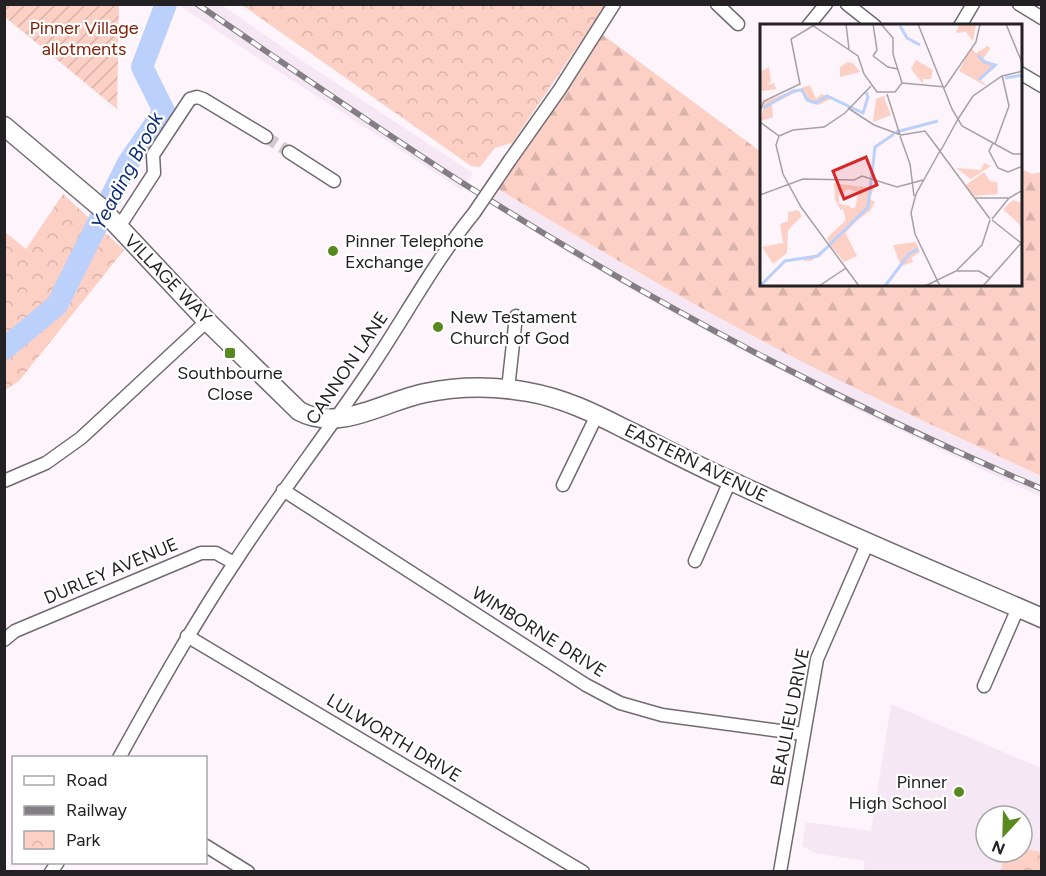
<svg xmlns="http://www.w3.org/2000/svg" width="1046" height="876" viewBox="0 0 1046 876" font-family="Figtree,sans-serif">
	<defs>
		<pattern id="forest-firs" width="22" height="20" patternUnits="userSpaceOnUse" patternTransform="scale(1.5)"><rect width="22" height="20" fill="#fdd0c5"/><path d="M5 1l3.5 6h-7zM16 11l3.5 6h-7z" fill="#d9b2a9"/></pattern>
		<pattern id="park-crowns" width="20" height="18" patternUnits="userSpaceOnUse" patternTransform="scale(1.5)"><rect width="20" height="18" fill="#fdd0c5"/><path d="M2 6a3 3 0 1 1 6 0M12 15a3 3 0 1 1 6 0" fill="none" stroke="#d9b2a9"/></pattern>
		<pattern id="garden-furrows" width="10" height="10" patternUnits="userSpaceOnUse" patternTransform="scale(1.5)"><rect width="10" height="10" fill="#fdd0c5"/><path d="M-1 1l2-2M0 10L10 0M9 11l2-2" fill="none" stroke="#d9b2a9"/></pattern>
	</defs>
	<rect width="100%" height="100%" fill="#fdf4fc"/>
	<g fill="#f6e7f4" fill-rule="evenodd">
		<path d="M179 5H222L298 58 473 173 462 190 247 51Z"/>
		<path d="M497 188 628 267 771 345 929 424 1041 476V497L863 413 728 343 583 262 487 202Z"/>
		<path d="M891 704 1041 768V871H863L865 861 815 853 802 846 806 822 871 831ZM986 816H1022V852H986Z"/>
	</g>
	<path fill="url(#forest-firs)" d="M603 35 761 152V285H1020L1021 169 1032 174 1041 172V476C951 434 860 392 772 346 678 297 587 243 497 188Z"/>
	<g fill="url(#park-crowns)">
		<path d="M242 5H606L512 143 495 148 480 167 471 166Z"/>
		<path d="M63 194 124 250 19 381 5 390V232L26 249Z"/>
		<path d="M1022 848 1041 852V871H1001L1004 852H1022Z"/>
	</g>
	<path fill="url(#garden-furrows)" d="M5 4 119 5 117 109 5 17Z"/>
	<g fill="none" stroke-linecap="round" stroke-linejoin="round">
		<path stroke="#bbd0fa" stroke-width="22" d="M4 349 57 305 128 163 164 111 142 67 166 4"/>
		<path stroke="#d2cad1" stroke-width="12" stroke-dasharray="12 6" stroke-linecap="butt" d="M266 137 289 152"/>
		<g stroke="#726a71" stroke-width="15">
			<g id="street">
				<path d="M717 4 738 24"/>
				<path d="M847 4 875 26"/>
				<path d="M1019 4 1042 18"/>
				<path d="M808 26 826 4"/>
				<path d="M960 26 973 4"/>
				<path d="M1020 73 1042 86"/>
				<path d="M289 152 334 181"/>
				<path d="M510 160 560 89 614 4"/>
				<path d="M119 227 154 173 153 155 190 99 197 97 203 99 266 137"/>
				<path d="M508 389 516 316"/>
				<path d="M4 481 46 463 81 438 207 321"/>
				<path d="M563 485 597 415"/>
				<path d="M283 490 586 685 620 703 662 715 803 734"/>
				<path d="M695 561 730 481"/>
				<path d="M187 636 583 872"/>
				<path d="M4 640 15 631 201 553H216L234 563"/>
				<path d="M984 686 1018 608"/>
				<path d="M119 758C156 691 193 625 235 562 277 497 325 436 368 372 404 319 434 262 474 213"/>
				<path d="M206 846 248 872"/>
				<path d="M51 872 58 862"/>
				<path d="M780 872 817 659 868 542"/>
			</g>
		</g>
		<g stroke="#726a71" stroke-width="21">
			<path id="secondary" d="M4 126 100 207 207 321 299 411C340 433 384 401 425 393 458 386 495 386 528 392 563 398 594 413 625 429 660 446 695 465 731 481 833 529 938 573 1042 618"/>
		</g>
		<use href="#street" stroke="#fff" stroke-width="12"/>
		<use href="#secondary" stroke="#fff" stroke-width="18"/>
		<g stroke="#837e83" stroke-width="6">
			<path id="rail" d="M197 4C285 64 372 125 461 182 643 298 843 404 1042 489"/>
		</g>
		<use href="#rail" stroke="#fff" stroke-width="4" stroke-dasharray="11" stroke-linecap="butt"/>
		<g stroke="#726a71" stroke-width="15" stroke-linecap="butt">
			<path id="street-bridge" d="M474 213 510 160"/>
		</g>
		<use href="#street-bridge" stroke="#fff" stroke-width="12"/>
	</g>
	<g fill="#57891e" stroke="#fff" stroke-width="2">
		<circle cx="333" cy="251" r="6"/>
		<circle cx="438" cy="327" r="6"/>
		<rect x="224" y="347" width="12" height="12" rx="3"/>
		<circle cx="959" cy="792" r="6"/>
	</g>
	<g text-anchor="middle" stroke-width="4.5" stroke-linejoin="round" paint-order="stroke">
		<g font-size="18" fill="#82210a" stroke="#fff">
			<text x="84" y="34">Pinner Village<tspan x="84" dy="21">allotments</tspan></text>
		</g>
		<g font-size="18" fill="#242124" stroke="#fff" text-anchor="start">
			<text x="345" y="247">Pinner Telephone<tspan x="345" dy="21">Exchange</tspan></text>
			<text x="450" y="323">New Testament<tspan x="450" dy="21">Church of God</tspan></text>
			<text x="230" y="379" text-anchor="middle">Southbourne<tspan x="230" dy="21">Close</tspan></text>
			<text x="947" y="788" text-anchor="end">Pinner<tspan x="947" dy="21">High School</tspan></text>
		</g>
		<g font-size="18" fill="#242124" stroke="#fff">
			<text transform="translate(168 279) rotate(46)" y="6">VILLAGE WAY</text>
			<text transform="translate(347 368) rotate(-56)" y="6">CANNON LANE</text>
			<text transform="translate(696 463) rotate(26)" y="6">EASTERN AVENUE</text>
			<text transform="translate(111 571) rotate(-23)" y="6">DURLEY AVENUE</text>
			<text transform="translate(539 632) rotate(32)" y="6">WIMBORNE DRIVE</text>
			<text transform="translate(790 717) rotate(-79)" y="6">BEAULIEU DRIVE</text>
			<text transform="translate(394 738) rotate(31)" y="6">LULWORTH DRIVE</text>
		</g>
		<g font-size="20" font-style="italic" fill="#0f2c78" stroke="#fff">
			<text transform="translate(127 171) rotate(-62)" y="7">Yeading Brook</text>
		</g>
	</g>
	<g transform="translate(760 24)">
		<rect width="262" height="262" fill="#fdf4fc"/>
		<path d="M9 43 11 57 7 61 14 59 16 65 3 67 0 66V48Z" fill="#fdd0c5"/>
		<path d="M74 159 114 165 109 175 115 178 72 223 68 213 82 200 74 215 86 196 83 184 81 187 75 175ZM99 163 107 165 93 189 90 182 79 180V171L88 165 98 168Z" fill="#fdd0c5" fill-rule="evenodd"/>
		<path d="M156 36 173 46 171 55H163V60L151 45Z" fill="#fdd0c5"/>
		<path d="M199 0H216L213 17 206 8 196 9ZM228 22 230 25 223 35 237 42 220 56 224 59 226 62 199 47 211 24 216 29ZM87 38 93 39 100 48 80 53V43ZM50 61 56 75 61 70 73 74 58 81 46 75 41 66 12 80 13 93 0 97 4 83 0 87V71L2 78ZM127 71 124 74 131 91 113 98 116 75ZM224 148 230 157 237 158 238 170 214 172 206 161ZM100 162 114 165 109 175 115 178 110 187 96 197 95 194 84 206 97 232 84 238 71 222 51 237H44V233L56 231 70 220 67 214 86 196 83 184H95ZM253 176 262 179 261 202 243 185ZM38 186 42 192 28 206 27 229 13 240 2 223 23 219 20 200 28 197V188ZM156 218 160 228 151 234 153 238 141 242 133 221Z" fill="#fdd0c5"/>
		<path d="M224 139 231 142 211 155 196 144 221 146Z" fill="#fdd0c5"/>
		<path fill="none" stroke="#bbd0fa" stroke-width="3" d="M140 2 147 14 160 21M218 31 224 38 235 41 219 56M245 54 263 51M3 84 33 67 42 66 47 76 56 79 67 72 103 89 108 73 106 68M136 108 178 97M0 262 25 237 58 232 108 183 115 123 134 110M125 262 149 230 158 225"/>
		<path fill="none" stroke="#a6a0a6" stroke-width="1.5" d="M86 0 89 25M113 0 117 26 113 32M121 0 133 14V30L142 59M158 0 192 85 202 102 253 130H263M246 0 263 41M52 1 98 32 104 50 117 68H135L142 59M113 32 128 43 138 45M142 59 185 63 216 18 220 0M127 70 140 111M88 84 114 101 141 111M0 87 4 77 40 60 31 15 56 0M198 95 213 72 242 52 263 47M0 98 19 112M141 111 165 107 180 127M19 112 16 121 23 150 41 183 99 262M19 112 33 106 64 103 85 89 111 62M140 112 150 140 154 172M233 119 229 127 238 144 248 148 263 142M235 120 249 82 242 51M179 126 230 195M181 126 198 95M0 171 43 155 94 156 102 152 137 163 163 156M215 174H248M232 195 249 174 263 166M232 196 261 219M197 246 222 221 230 196M59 262 86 244M165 262 196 247H219L230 254M180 262 155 210 151 189 156 170 181 125M223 262 263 217"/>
		<path fill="#d62828" fill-opacity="0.15" stroke="#d62828" stroke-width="3" d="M106 133 117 161 84 175 73 147Z"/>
		<rect width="262" height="262" fill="none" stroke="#242124" stroke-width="3"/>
	</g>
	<rect width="1046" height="876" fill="none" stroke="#242124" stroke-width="12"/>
	<rect x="12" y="756" width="195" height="108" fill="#ffffff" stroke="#a7a6a7" stroke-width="1.5"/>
	<rect x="24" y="776" width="30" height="9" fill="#ffffff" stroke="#a7a6a7" stroke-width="1.5"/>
	<text x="66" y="786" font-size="18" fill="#242124">Road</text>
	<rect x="24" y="806" width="30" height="9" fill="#837e83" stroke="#a7a6a7" stroke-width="1.5"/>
	<text x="66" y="816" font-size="18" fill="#242124">Railway</text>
	<rect x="24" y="831" width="30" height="18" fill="url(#park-crowns)" stroke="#a7a6a7" stroke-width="1.5"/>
	<text x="66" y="846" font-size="18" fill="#242124">Park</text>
	<g transform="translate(1004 834) rotate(202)"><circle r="28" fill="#ffffff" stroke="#a7a6a7" stroke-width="1.5"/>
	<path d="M0-4.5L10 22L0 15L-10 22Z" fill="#57891e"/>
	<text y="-9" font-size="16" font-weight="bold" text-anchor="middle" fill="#242124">N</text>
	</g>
</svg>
